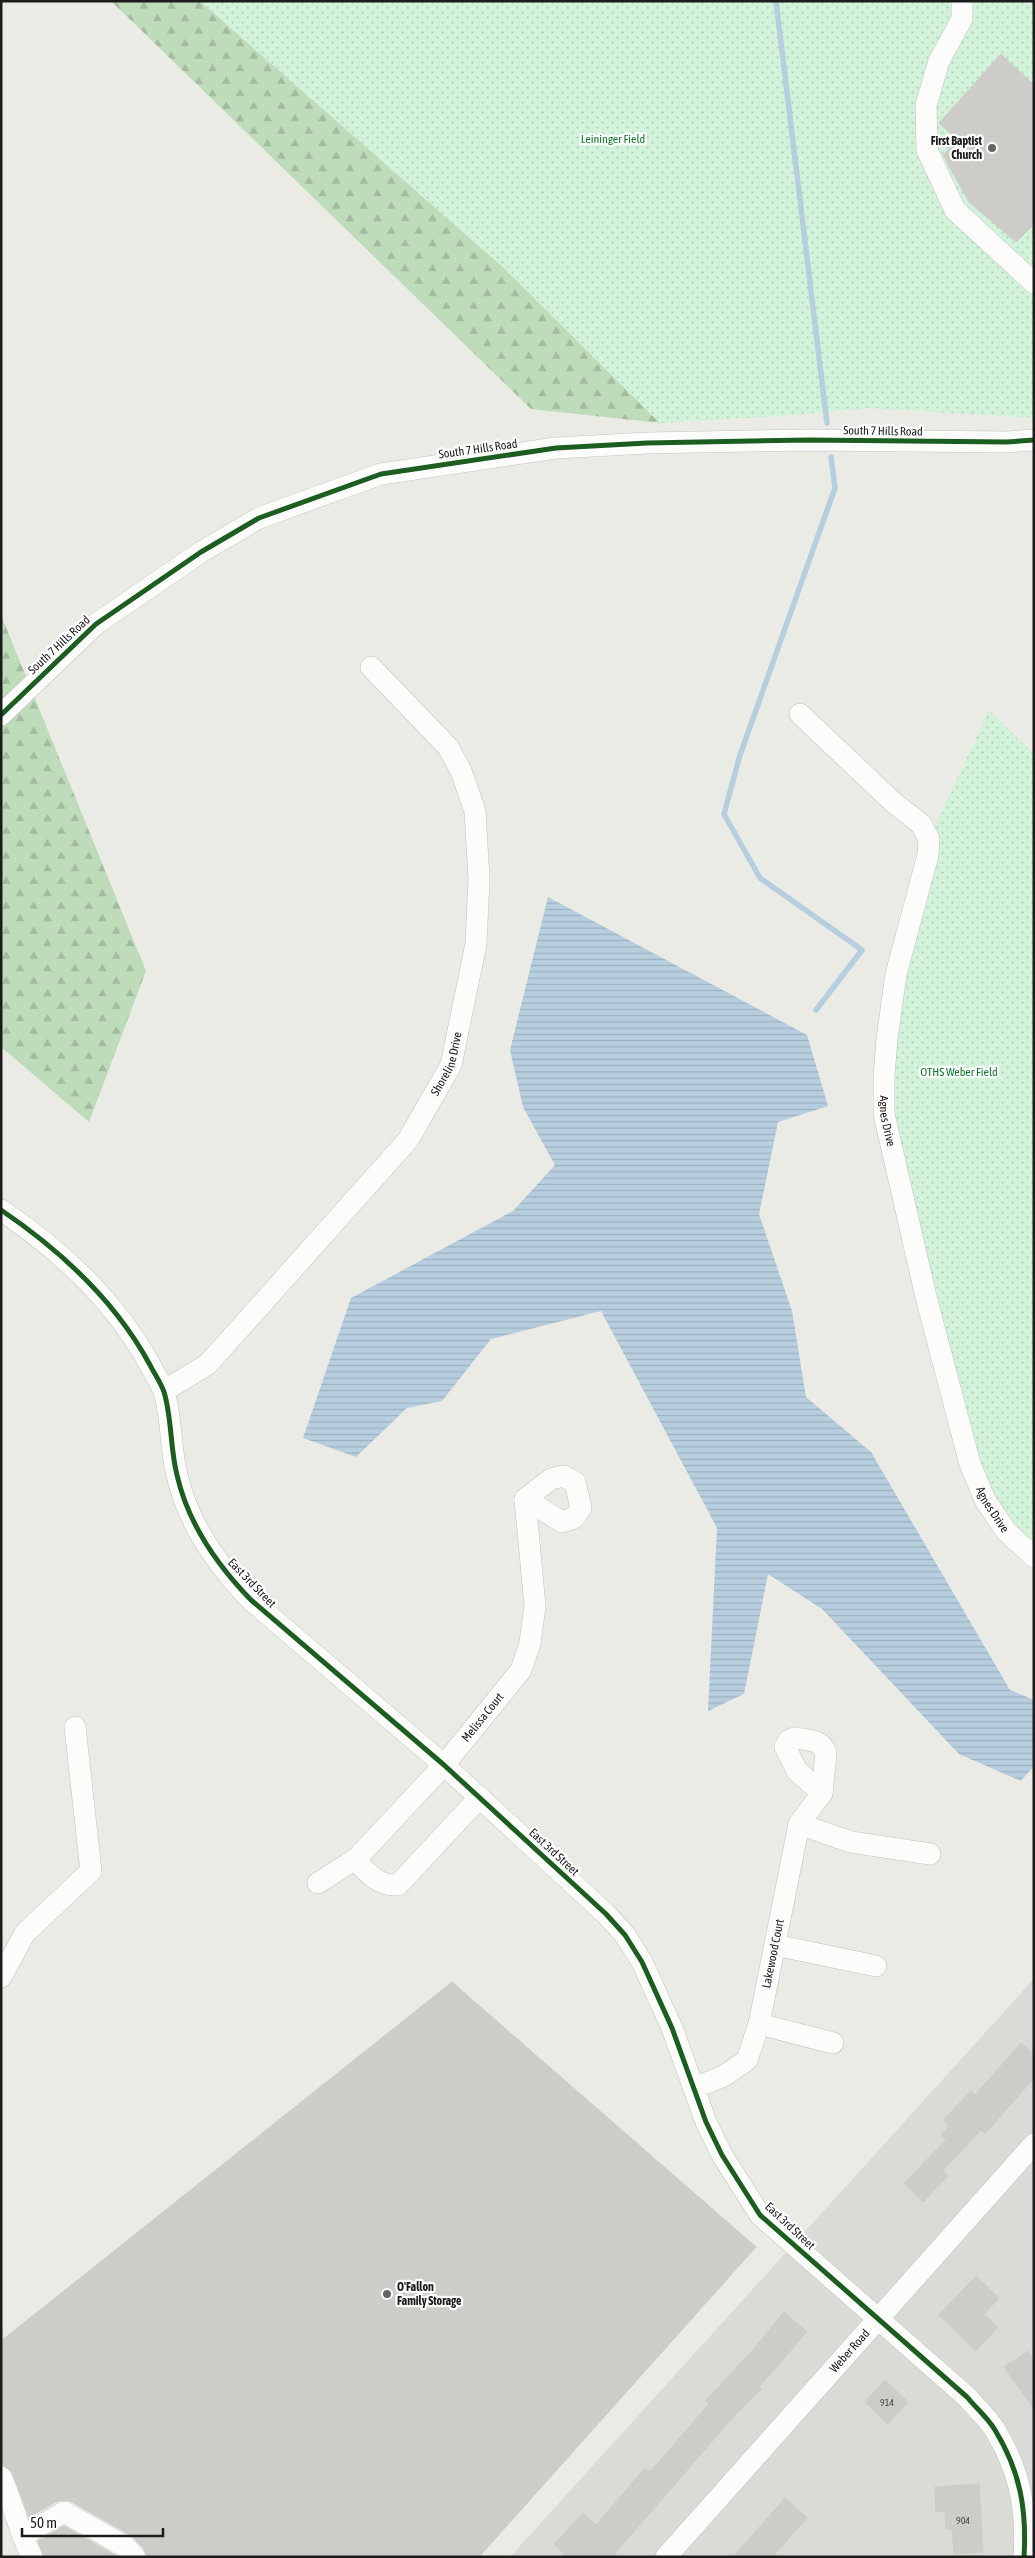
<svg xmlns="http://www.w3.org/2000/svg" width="1035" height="2558" viewBox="0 0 1035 2558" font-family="'Asap Condensed',sans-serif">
	<defs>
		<pattern id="forest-firs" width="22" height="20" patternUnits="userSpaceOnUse" patternTransform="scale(1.25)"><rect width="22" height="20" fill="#bedbba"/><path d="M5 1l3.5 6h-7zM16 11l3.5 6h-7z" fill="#a3bb9f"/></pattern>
		<pattern id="park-dots" width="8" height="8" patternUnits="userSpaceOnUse" patternTransform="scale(1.25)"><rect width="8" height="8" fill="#d2f3d9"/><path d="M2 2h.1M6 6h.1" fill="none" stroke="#b4d0ba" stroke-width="1.8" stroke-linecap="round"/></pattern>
		<pattern id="water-rules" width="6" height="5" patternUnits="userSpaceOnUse" patternTransform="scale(1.25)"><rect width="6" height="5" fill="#b7cedf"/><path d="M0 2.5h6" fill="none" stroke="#9db0bf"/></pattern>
	</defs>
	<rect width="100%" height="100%" fill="#ebebe5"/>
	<path fill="#dadad6" d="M1034 1978V2557H510L1022 1992Z"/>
	<g fill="url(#forest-firs)">
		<path d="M111 1H200L504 268 660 423 531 409Z"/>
		<path d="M1 615 146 971 89 1122 1 1047Z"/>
	</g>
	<g fill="url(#park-dots)">
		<path d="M200 1H1034V418L867 408 783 416 660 423 504 268Z"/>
		<path d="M989 710 1034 754V1557L985 1500 884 1076 929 839Z"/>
	</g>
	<path fill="url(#water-rules)" d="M548 897 807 1035 828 1106 778 1122 759 1214 792 1311 806 1397 871 1452 1010 1690 1034 1700V1766L1021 1781 959 1754 822 1609 768 1574 744 1694 708 1711 717 1528 601 1311 491 1339 442 1401 407 1408 356 1457 303 1438 351 1298 513 1211 555 1165 523 1107 510 1050Z"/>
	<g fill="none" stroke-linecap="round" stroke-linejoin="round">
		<g stroke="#b7cedf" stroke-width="5.5">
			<path d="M776 1 827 423"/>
			<path d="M816 1010 862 950 760 878 724 814 740 755 835 488 831 457"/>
		</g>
	</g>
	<g fill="#cdccc8" stroke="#ceccc6">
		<path d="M1001 54 1034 85V224L1016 242 969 202 943 155 958 140 939 123Z"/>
		<path d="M452 1982 756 2247 479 2557H147L144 2549 132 2536 70 2501H58L29 2517 12 2472 1 2463V2341Z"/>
		<path d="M1021 2043 1034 2055V2078L985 2134 981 2130 943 2170 948 2176 923 2202 904 2183 946 2140 941 2135 949 2126 943 2120 971 2091 975 2095Z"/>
		<path d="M976 2276 999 2298 984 2314 998 2327 976 2351 939 2315Z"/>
		<path d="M784 2312 807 2332 759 2387 761 2389 728 2423 612 2557H567L554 2544 583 2513 596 2525 645 2468 650 2472 709 2404 705 2401 751 2352Z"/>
		<path d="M1028 2351 1034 2359V2409L1004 2367Z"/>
		<path d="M885 2380 908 2402 888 2424 865 2402Z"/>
		<path d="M979 2484 983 2552 954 2554 952 2529H946L945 2511 936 2512 935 2487Z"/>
		<path d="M785 2498 807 2518 772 2557H733Z"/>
		<path d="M64 2526 118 2557H44L38 2541Z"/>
	</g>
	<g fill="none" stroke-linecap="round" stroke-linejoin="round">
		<g stroke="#c3c3c1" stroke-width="22">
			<g id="minor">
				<path d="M962 1V19L939 61 926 105 927 150 955 210 1034 283"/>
				<path id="s1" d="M800 714 894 803 921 824 929 839 928 855 896 974 887 1039 884 1076V1114L926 1297 970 1464 985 1500 1006 1531 1034 1557"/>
				<path d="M1 715 96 624 201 552 259 518 381 474 556 448 647 443 809 440 1007 442 1034 440"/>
				<path d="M1 1210C60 1250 116 1302 150 1365 154 1373 161 1383 164 1392 172 1418 170 1448 177 1475 188 1524 217 1565 251 1600L444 1765 606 1914 625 1935 642 1962 672 2028 706 2122 722 2155 760 2215 967 2397C976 2408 988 2418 995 2430 1020 2471 1027 2509 1024 2557"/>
				<path id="s2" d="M164 1391 208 1364 408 1140 451 1065 476 944 479 879 475 811 461 771 448 747 371 667"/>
				<path d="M563 1476 575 1482 581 1508 574 1518 562 1522 525 1499 551 1479Z"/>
				<path d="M794 1738C807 1740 822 1739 826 1753L822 1793 797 1771 785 1747 789 1740Z"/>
				<path d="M799 1824 851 1842 930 1854"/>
				<path d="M355 1859C367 1873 378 1886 398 1885L480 1797"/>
				<path id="s3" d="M318 1883 357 1858 444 1765 521 1670 530 1643 535 1606 525 1499"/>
				<path d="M775 1945 876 1966"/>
				<path d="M1 1977 25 1933 91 1871 75 1727"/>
				<path d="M759 2024 833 2043"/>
				<path id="s4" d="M694 2088 724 2076 747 2060 759 2024 799 1824 822 1793"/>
				<path d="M1 2477C13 2503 19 2531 32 2557"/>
				<path d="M22 2536 64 2512 126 2547 135 2557"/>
				<path id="s5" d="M666 2557 1034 2144"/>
			</g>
		</g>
		<use href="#minor" stroke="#fcfcfb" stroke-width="21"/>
		<g stroke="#fff" stroke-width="8">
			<g id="cycleway">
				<path d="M1 715 96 624 201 552 259 518 381 474 556 448 647 443 809 440 1007 442 1034 440"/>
				<path d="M1 1210C60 1250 116 1302 150 1365 154 1373 161 1383 164 1392 172 1418 170 1448 177 1475 188 1524 217 1565 251 1600L444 1765 606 1914 625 1935 642 1962 672 2028 706 2122 722 2155 760 2215 967 2397C976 2408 988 2418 995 2430 1020 2471 1027 2509 1024 2557"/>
			</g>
		</g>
		<use href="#cycleway" stroke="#1b5e20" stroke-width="5"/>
	</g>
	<g fill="#646462" stroke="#fff" stroke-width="2">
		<circle cx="992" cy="148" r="5"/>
		<circle cx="387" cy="2294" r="5"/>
	</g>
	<g text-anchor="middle" stroke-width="4.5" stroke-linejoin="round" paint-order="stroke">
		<g font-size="10" fill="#484847">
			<text x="887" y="2406">914</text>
			<text x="963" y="2524">904</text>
		</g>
		<g font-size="12" fill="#0a7b2d" stroke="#fff">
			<text x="613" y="143">Leininger Field</text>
			<text x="959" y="1076">OTHS Weber Field</text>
		</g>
		<g font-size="12" font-weight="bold" fill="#1c1c1c" stroke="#fff" text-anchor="end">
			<text x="982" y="145">First Baptist<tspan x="982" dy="14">Church</tspan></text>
			<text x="397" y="2291" text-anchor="start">O'Fallon<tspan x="397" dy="14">Family Storage</tspan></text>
		</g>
		<g font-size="12" fill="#1c1c1c" stroke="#fff">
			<text transform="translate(883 431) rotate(1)" y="4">South 7 Hills Road</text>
			<text transform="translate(478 449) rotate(-8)" y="4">South 7 Hills Road</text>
			<text transform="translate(59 645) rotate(-43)" y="4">South 7 Hills Road</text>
			<text dy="4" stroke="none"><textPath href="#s2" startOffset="438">Shoreline Drive</textPath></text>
			<text dy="4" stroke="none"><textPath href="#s1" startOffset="468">Agnes Drive</textPath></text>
			<text dy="4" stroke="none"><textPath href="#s1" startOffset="872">Agnes Drive</textPath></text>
			<text transform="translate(252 1583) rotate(46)" y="4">East 3rd Street</text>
			<text dy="4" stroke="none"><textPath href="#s3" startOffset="235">Melissa Court</textPath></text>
			<text transform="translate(554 1852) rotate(43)" y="4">East 3rd Street</text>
			<text dy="4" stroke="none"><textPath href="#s4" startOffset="170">Lakewood Court</textPath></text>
			<text transform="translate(790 2226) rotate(43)" y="4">East 3rd Street</text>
			<text dy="4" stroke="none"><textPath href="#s5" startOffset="276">Weber Road</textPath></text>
		</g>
	</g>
	<rect width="1035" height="2558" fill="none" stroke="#1c1c1c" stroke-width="5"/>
	<path d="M22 2528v8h141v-8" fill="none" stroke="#1c1c1c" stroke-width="2.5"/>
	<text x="30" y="2528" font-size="15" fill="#1c1c1c" stroke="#ffffff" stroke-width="4" paint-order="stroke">50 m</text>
</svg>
